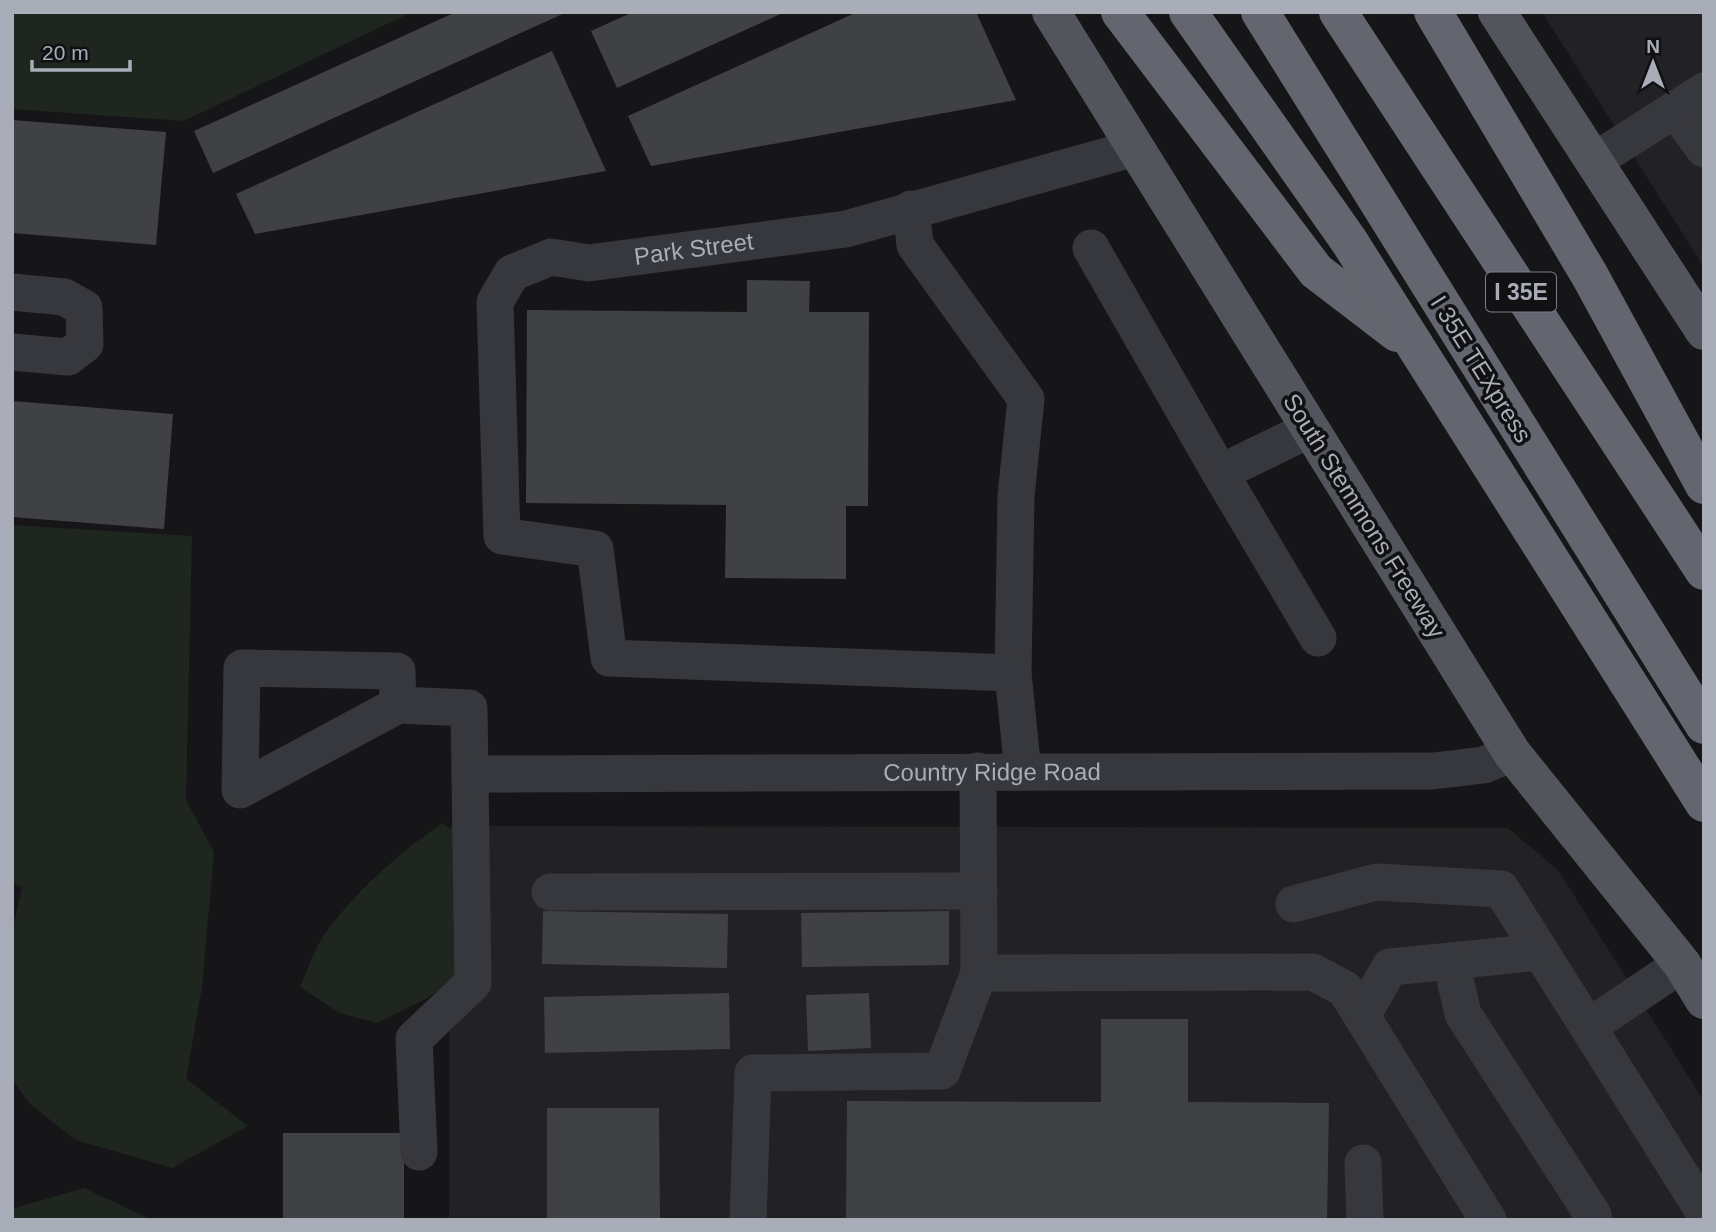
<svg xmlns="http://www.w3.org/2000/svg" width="1716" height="1232" viewBox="0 0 1716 1232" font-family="Helvetica,sans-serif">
	<rect width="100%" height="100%" fill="#161618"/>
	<g fill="#222225">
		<path d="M1542 12H1704V267Z"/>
		<path d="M450 826 1508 828 1558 870 1704 1101V1220H449Z"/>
	</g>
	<g fill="#1e261f">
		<path d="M12 12H412L184 121 12 109Z"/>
		<path d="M12 525 192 536 186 800 214 852 202 987 186 1079 248 1126 172 1168 76 1140 30 1104 12 1079V932L22 887 12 883Z"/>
		<path d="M442 823 463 839 465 974 422 1001 377 1023 340 1013 300 987C307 972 313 952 322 938 353 893 398 854 442 823Z"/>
		<path d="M84 1188 152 1220H12V1209Z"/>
	</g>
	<g fill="#404145">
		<path d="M456 12H567L213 173 194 131Z"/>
		<path d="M633 12H785L617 88 591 31Z"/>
		<path d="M857 12H976L1016 100 651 166 628 116Z"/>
		<path d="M552 51 606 171 255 234 236 194Z"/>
		<path d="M12 120 166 132 156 245 12 233Z"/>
		<path d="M747 280 810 281 809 312H869L868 506H846V579L725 578 726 505 526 503 527 310 747 312Z"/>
		<path d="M12 401 173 414 164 529 12 517Z"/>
		<path d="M543 911 728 914 727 968 542 964Z"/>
		<path d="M949 911V965L802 967 801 913Z"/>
		<path d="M729 993 730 1049 545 1053 544 997Z"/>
		<path d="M869 993 871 1048 808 1051 806 995Z"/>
		<path d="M1101 1019H1188V1102L1329 1103 1327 1220H846L847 1101 1101 1102Z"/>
		<path d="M547 1108H659L660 1220H547Z"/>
		<rect x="283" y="1133" width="121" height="87"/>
	</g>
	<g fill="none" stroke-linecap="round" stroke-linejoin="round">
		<g stroke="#37383d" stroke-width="37">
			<path d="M1675 109 1704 149"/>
			<path d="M1594 161 1704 91"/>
			<path d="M911 209 915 245 1026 399 1016 496 1013 673 1023 772"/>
			<path d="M1091 248 1220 473"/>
			<path d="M12 292 64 297 84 308 85 344 68 357 12 352"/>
			<path d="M1310 429 1220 473 1318 638"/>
			<path id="s1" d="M1013 673 609 658 595 549 502 536 495 302 512 273 551 257 589 263 846 229 1135 148"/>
			<path d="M398 705 397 671 242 668 240 790 398 705 469 708 473 983 414 1039 419 1152"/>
			<path d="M978 771 979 973 1313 972 1345 989 1488 1220"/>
			<path id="s2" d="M470 774 1433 771 1484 765 1512 753"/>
			<path d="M550 892 979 891"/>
			<path d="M1294 904 1376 882 1501 889 1588 1027"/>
			<path d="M1540 952 1451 961 1463 1014 1593 1215 1591 1220"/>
			<path d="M1682 964 1588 1027 1704 1212"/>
			<path d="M1362 1016 1390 967 1451 961"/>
			<path d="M1363 1163 1365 1220"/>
			<path d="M748 1220 753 1073 942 1071 979 973"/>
		</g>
		<g stroke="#53555c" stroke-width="38">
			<path d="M1051 12 1512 753 1682 964 1704 1000"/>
			<path d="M1497 12 1704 331"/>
		</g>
		<g stroke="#63666e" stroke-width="38">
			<path d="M1120 12 1316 271 1397 333"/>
			<path d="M1188 12 1349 241 1704 803"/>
			<path d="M1260 12 1704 725"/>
			<path d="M1338 12 1704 571"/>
			<path d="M1433 12 1590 276 1704 485"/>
		</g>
	</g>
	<g text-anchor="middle" stroke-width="7" stroke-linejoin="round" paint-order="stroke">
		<rect fill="#111113" stroke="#7b7e86" stroke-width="2" x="1486" y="272.5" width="70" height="39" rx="5"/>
		<g font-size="23" font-weight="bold" fill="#a8adb8">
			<text x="1521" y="300">I 35E</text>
		</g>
		<g font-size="24" fill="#a8adb8" stroke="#111113">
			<text dy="8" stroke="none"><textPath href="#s1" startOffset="1062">Park Street</textPath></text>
			<text transform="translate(1481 369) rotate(58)" y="8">I 35E TEXpress</text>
			<text transform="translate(1364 516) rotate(58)" y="8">South Stemmons Freeway</text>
			<text dy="8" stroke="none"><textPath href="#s2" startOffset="522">Country Ridge Road</textPath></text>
		</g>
	</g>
	<rect width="1716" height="1232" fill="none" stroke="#a8adb8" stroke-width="28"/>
	<g transform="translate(1653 63)" stroke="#111113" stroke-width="5" paint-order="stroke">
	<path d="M0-5L12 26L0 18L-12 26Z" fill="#a8adb8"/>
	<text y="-10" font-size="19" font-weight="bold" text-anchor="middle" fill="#a8adb8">N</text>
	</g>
	<path d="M32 60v10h98v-10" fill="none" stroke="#a8adb8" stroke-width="3.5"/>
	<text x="42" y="60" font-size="21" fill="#a8adb8" stroke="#111113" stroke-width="5" paint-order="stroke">20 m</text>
</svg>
